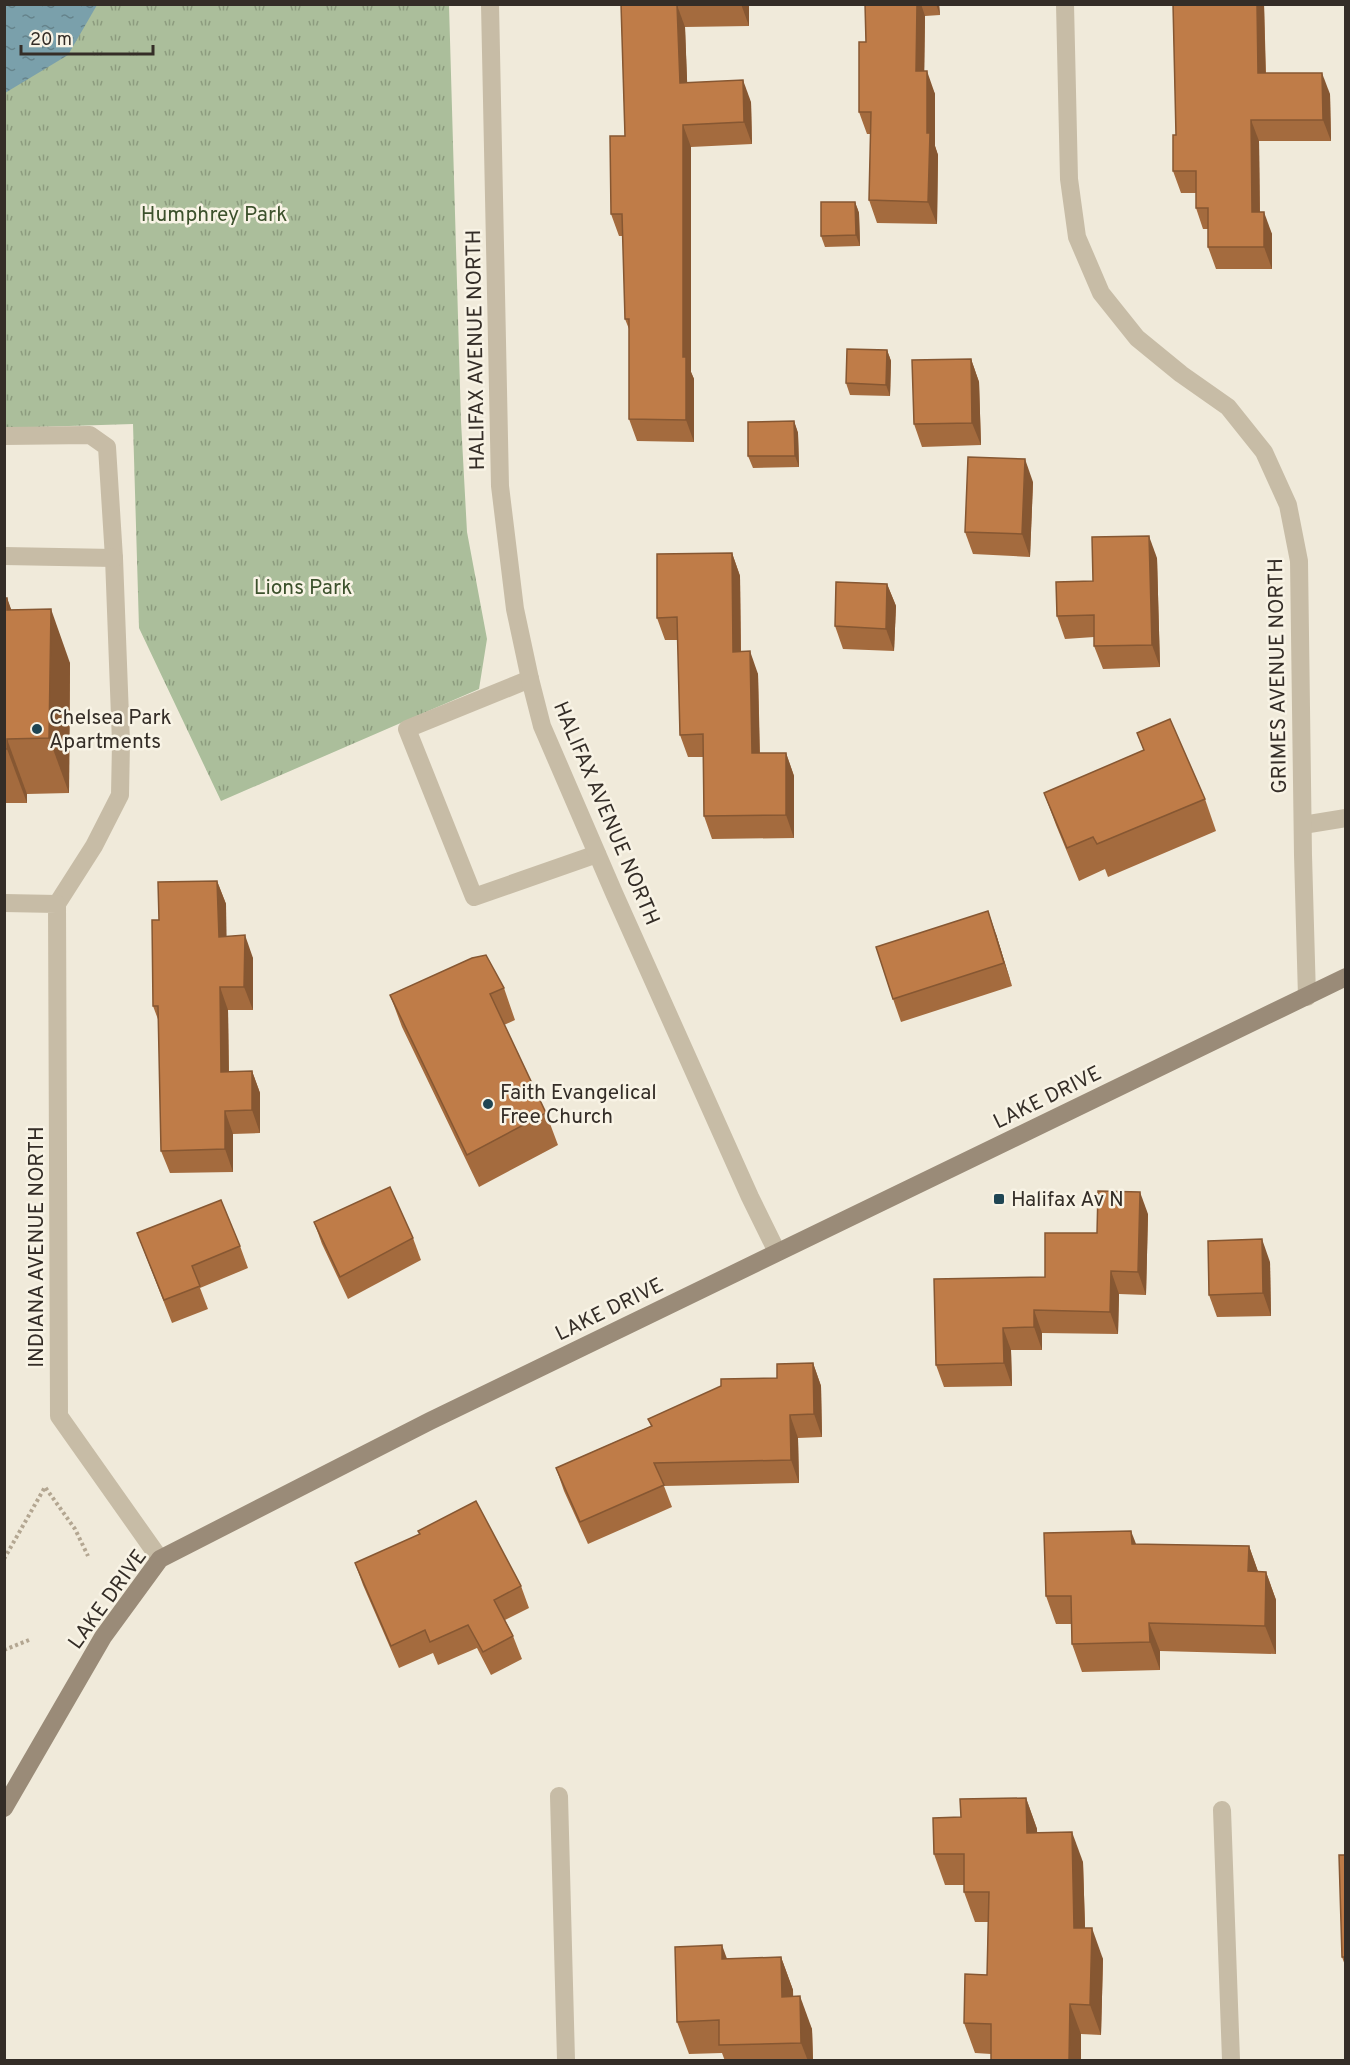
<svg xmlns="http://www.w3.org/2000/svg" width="1350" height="2065" viewBox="0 0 1350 2065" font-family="Overpass,sans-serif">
	<defs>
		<pattern id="park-tufts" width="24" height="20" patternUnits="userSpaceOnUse" patternTransform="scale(1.5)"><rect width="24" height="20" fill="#abbe9b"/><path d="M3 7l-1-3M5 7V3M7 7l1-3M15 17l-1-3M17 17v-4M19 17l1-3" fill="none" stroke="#8c9b7e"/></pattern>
		<pattern id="water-ripples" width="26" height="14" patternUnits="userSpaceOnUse" patternTransform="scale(1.5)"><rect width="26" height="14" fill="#7aa0ab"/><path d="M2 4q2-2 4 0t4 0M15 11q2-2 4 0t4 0" fill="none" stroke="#65838b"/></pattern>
	</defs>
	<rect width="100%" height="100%" fill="#f0eada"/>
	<path fill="url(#park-tufts)" d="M4 5H449L461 421 467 532 487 639 479 689 221 801 139 628 133 424 5 428Z"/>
	<path fill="url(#water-ripples)" d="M4 5 5 4 97 5 68 55 5 93Z"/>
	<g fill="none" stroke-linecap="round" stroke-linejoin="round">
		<g stroke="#b3a691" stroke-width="4" stroke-dasharray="3 3" stroke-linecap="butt">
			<path d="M4 1559 45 1487 75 1529 88 1556"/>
			<path d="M4 1650 29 1640"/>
		</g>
		<g stroke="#c7bca6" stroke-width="18">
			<path d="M4 436 90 435 107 447 114 558 121 743 120 795 94 846 57 904"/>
			<path d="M4 556 114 558"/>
			<path d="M530 679 407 729 474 897 597 854"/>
			<path d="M1303 825 1346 818"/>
		</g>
		<g stroke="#c7bca6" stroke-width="18">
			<path d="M490 4 500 486 515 609 530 679 542 726 614 893 750 1197 777 1252"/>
			<path d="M1065 4 1069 179 1077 237 1101 293 1137 338 1181 374 1228 407 1264 452 1288 505 1299 561 1303 855 1307 997"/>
			<path d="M4 903 57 904 59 1416 160 1559"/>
			<path d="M559 1796 566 2060"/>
			<path d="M1222 1810 1231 2060"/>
		</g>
		<path stroke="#9a8b78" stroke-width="18" d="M4 1808 103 1637 160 1559 430 1421 1346 977"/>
	</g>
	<g fill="#a46b3e">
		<path d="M621 4H749V26L685 27 687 82 751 102 752 144 691 147V372L694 379V442L637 441 629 419V329L625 319 623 236H619L611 214 625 136Z"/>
		<path d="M865 4H939L940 15 925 16 924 71 935 94V146L938 155 937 224 877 223 869 200 871 134H867L859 112 866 42Z"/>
		<path d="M1173 4H1264L1266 73 1330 94 1331 141H1259L1260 212 1272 234V269H1216L1208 247V229H1203L1196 208V193H1181L1173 171 1176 135Z"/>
		<path d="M855 202 859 213 860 246 825 247 821 236Z"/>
		<path d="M887 350 891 361 890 396 850 395 846 383Z"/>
		<path d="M971 359 979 382 981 445 922 447 914 424Z"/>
		<path d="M794 421 798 433 799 467 753 468 748 456Z"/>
		<path d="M1033 482 1030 557 973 554 965 532Z"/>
		<path d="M732 553 740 576 741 651 758 674 760 753H786L794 776V838L712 839 704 816V757H688L680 735 678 640H665L657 618Z"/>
		<path d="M1157 558 1160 667 1103 669 1094 646V637L1065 639 1057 616 1093 581Z"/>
		<path d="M887 584 896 606 894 651 843 649 835 626Z"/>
		<path d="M4 598H7L11 610 70 663 69 793 27 794V803H4Z"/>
		<path d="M1137 733 1205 799 1216 831 1108 877 1105 869 1079 881 1056 825 1044 793 1144 751Z"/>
		<path d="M217 881 226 904V936L253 958V1010H228L229 1071H252L260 1093V1133L233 1134V1172L170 1173 161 1151 159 1022 153 1006 159 920Z"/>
		<path d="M996 934 1012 986 901 1022 893 999Z"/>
		<path d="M504 988 515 1020 504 1025 546 1113 558 1145 479 1187 402 1027 390 995Z"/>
		<path d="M1148 1214 1146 1295 1119 1294 1118 1334 1042 1333V1350H1011L1012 1386 944 1387 936 1365 1045 1277 1097 1233Z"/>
		<path d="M314 1222 413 1238 421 1260 348 1299 322 1244Z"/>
		<path d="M137 1233 240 1246 248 1268 200 1288 208 1309 172 1323Z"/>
		<path d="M1270 1262 1271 1316 1217 1317 1209 1295Z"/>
		<path d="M813 1363 821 1386 822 1437 798 1438 799 1483 664 1486 672 1507 588 1544 564 1491 556 1468 651 1426 648 1419 777 1378Z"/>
		<path d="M1136 1544 1249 1546 1258 1572H1266L1276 1600V1654L1160 1651V1670L1082 1672 1072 1644V1624H1056L1046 1596Z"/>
		<path d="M355 1563 521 1586 529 1608 505 1620 513 1636 522 1659 491 1675 477 1648 438 1665 433 1653 399 1668 363 1585Z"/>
		<path d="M1026 1798 1037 1829V1832L1083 1862 1085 1928 1103 1959 1101 2035 1081 2034V2061H991V2054L975 2053 964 2023 987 1975 988 1922H975L964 1892V1885H945L934 1854 961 1817Z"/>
		<path d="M1346 1855V1968L1342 1957Z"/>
		<path d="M781 1957 793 1990V1996L812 2029 813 2061H725L722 2053 689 2054 677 2022 727 1959Z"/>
	</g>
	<g fill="#865732">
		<path d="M741 4H749V26Z"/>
		<path d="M917 4H921L925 16 924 94 916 71Z"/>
		<path d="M936 4H939L940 15Z"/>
		<path d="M1257 4H1264L1266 94 1258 73Z"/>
		<path d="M677 5 685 27 688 104 680 83Z"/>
		<path d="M927 71 935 94V146L938 155 937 224 928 202 927 133Z"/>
		<path d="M1322 73 1330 94 1331 141 1323 120Z"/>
		<path d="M743 80 751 102 752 144 744 122Z"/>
		<path d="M1251 120 1259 141 1260 234 1252 212Z"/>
		<path d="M683 125 691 147V372L694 379V442L686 420 683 357Z"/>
		<path d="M855 202 859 213 860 246 856 235Z"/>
		<path d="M1264 212 1272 234V269L1264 247Z"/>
		<path d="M887 350 891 361 890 396 886 385Z"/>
		<path d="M971 359 979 382 981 445 972 423Z"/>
		<path d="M794 421 798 433 799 467 795 456Z"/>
		<path d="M1025 459 1033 482 1030 557 1022 534Z"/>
		<path d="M1149 536 1157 558 1160 667 1152 645Z"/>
		<path d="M732 553 740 576 741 674 733 652Z"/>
		<path d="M887 584 896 606 894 651 886 629Z"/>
		<path d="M7 598 27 652 7 610Z"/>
		<path d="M51 609 70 663 69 793 49 738Z"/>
		<path d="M750 651 758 674 760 776 752 753Z"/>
		<path d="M7 739 27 794V803L7 749Z"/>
		<path d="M786 753 794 776V838L786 815Z"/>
		<path d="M217 881 226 904 227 959 219 937Z"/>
		<path d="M988 911 996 934 1012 986 1004 963Z"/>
		<path d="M245 935 253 958V1010L244 987Z"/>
		<path d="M220 987 228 1010 229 1094 221 1072Z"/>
		<path d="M252 1071 260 1093V1133L252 1110Z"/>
		<path d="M225 1111 233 1134V1172L225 1149Z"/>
		<path d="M1140 1192 1148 1214 1146 1295 1138 1272Z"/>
		<path d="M1262 1239 1270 1262 1271 1316 1263 1293Z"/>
		<path d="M1111 1271 1119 1294 1118 1334 1110 1312Z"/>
		<path d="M1034 1310 1042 1333V1350L1034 1327Z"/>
		<path d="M1003 1328 1011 1350 1012 1386 1004 1363Z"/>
		<path d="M813 1363 821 1386 822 1437 814 1414Z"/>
		<path d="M790 1415 798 1438 799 1483 791 1460Z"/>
		<path d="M1131 1531 1142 1559 1132 1544Z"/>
		<path d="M1249 1546 1259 1574 1248 1571Z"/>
		<path d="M1266 1572 1276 1600V1654L1265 1626Z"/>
		<path d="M1149 1623 1160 1651V1670L1150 1642Z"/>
		<path d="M1026 1798 1037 1829 1038 1863 1027 1833Z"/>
		<path d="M1072 1832 1083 1862 1086 1959 1074 1928Z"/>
		<path d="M1092 1928 1103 1959 1101 2035 1090 2005Z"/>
		<path d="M722 1945 734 1978 722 1959Z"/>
		<path d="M781 1957 793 1990 794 2029 782 1997Z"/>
		<path d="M800 1996 812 2029 813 2061H808L801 2043Z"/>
		<path d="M1070 2004 1081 2034V2061H1069Z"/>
	</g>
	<g fill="#bf7c48" stroke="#865732" stroke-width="1.5">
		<path d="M621 4H737L677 5 680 83 743 80 744 122 683 125V357H686V420L629 419V319H625L622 214H611L610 136H625Z"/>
		<path d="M865 4H917L916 71H927V133H930L928 202 869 200 871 112H859V42H866Z"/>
		<path d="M1173 4H1257L1258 73H1322L1323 120H1251L1252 212H1264V247H1208V208H1196V171H1173V135H1176Z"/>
		<path d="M821 202H855L856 235 821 236Z"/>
		<path d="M847 349 887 350 886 385 846 383Z"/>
		<path d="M971 359 972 423 914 424 912 360Z"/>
		<path d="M794 421 795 456H748V422Z"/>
		<path d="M968 457 1025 459 1022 534 965 532Z"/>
		<path d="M1149 536 1152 645 1094 646V615L1057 616 1056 582 1093 581 1092 537Z"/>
		<path d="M732 553 733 652 750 651 752 753H786V815L704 816 703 734 680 735 677 617 657 618V554Z"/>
		<path d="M836 582 887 584 886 629 835 626Z"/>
		<path d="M4 598H7V610L51 609 49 738 7 739V749H4Z"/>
		<path d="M1170 719 1205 799 1097 844 1093 837 1067 848 1044 793 1144 750 1137 733Z"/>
		<path d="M217 881 219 937 245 935 244 987H220L221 1072 252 1071V1110L225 1111V1149L161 1151 158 1006H153L152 920H159L158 882Z"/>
		<path d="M988 911 1004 963 893 999 876 947Z"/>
		<path d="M486 955 504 988 490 994 546 1113 467 1155 390 995 472 958Z"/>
		<path d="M390 1187 413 1238 340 1277 314 1222Z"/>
		<path d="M1098 1191 1140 1192 1138 1272 1111 1271 1110 1312 1034 1310V1327L1003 1328 1004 1363 936 1365 934 1279 1045 1277V1233H1097Z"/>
		<path d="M221 1200 240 1246 192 1266 200 1286 164 1300 137 1233Z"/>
		<path d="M1262 1239 1263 1293 1209 1295 1208 1241Z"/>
		<path d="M813 1363 814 1414 790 1415 791 1460 654 1463 664 1485 580 1522 556 1468 652 1426 648 1419 721 1386V1379L777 1378V1364Z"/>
		<path d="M476 1501 521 1586 494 1600 513 1636 483 1652 468 1625 430 1642 425 1630 391 1646 355 1563 420 1534 418 1531Z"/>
		<path d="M1131 1531 1132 1544 1249 1546 1248 1571 1266 1572 1265 1626 1149 1623 1150 1642 1072 1644 1071 1596H1046L1044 1533Z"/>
		<path d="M1026 1798 1027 1833 1072 1832 1074 1928H1092L1090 2005 1070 2004 1069 2061H991V2024L964 2023 965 1974 987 1975 989 1892H964V1854H934L933 1818 961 1817 960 1799Z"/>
		<path d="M1339 1855H1346V1957H1342Z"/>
		<path d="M722 1945V1959L781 1957 782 1997 800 1996 801 2043 719 2045V2020L677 2022 675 1947Z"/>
	</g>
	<g fill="#1f4553" stroke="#f8f3e5" stroke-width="2">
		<circle cx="37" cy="729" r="6"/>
		<circle cx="488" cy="1104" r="6"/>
		<rect x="993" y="1193" width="12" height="12" rx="3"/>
	</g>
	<g text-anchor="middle" stroke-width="5" stroke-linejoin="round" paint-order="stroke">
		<g font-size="21" fill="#3c512c" stroke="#f8f3e5">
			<text x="214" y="221">Humphrey Park</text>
			<text x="303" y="594">Lions Park</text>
		</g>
		<g font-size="21" fill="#342d27" stroke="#f8f3e5">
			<text transform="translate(475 350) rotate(-91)" y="7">HALIFAX AVENUE NORTH</text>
			<text transform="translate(1277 676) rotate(-91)" y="7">GRIMES AVENUE NORTH</text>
			<text transform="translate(607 813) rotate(67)" y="7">HALIFAX AVENUE NORTH</text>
			<text transform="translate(1047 1097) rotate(-26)" y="7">LAKE DRIVE</text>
			<text transform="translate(36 1247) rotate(-90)" y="7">INDIANA AVENUE NORTH</text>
			<text transform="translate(609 1309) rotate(-26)" y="7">LAKE DRIVE</text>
			<text transform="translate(107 1599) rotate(-54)" y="7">LAKE DRIVE</text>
		</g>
		<g font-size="21" fill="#342d27" stroke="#f8f3e5" text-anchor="start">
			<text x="49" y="724">Chelsea Park<tspan x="49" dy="24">Apartments</tspan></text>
			<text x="500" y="1099">Faith Evangelical<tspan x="500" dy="24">Free Church</tspan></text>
			<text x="1011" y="1206">Halifax Av N</text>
		</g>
	</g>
	<rect width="1350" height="2065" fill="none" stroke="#342d27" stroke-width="12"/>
	<path d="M21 45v9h132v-9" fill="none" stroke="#342d27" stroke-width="3"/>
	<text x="30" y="45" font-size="18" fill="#342d27" stroke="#f8f3e5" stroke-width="4.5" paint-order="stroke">20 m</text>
</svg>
